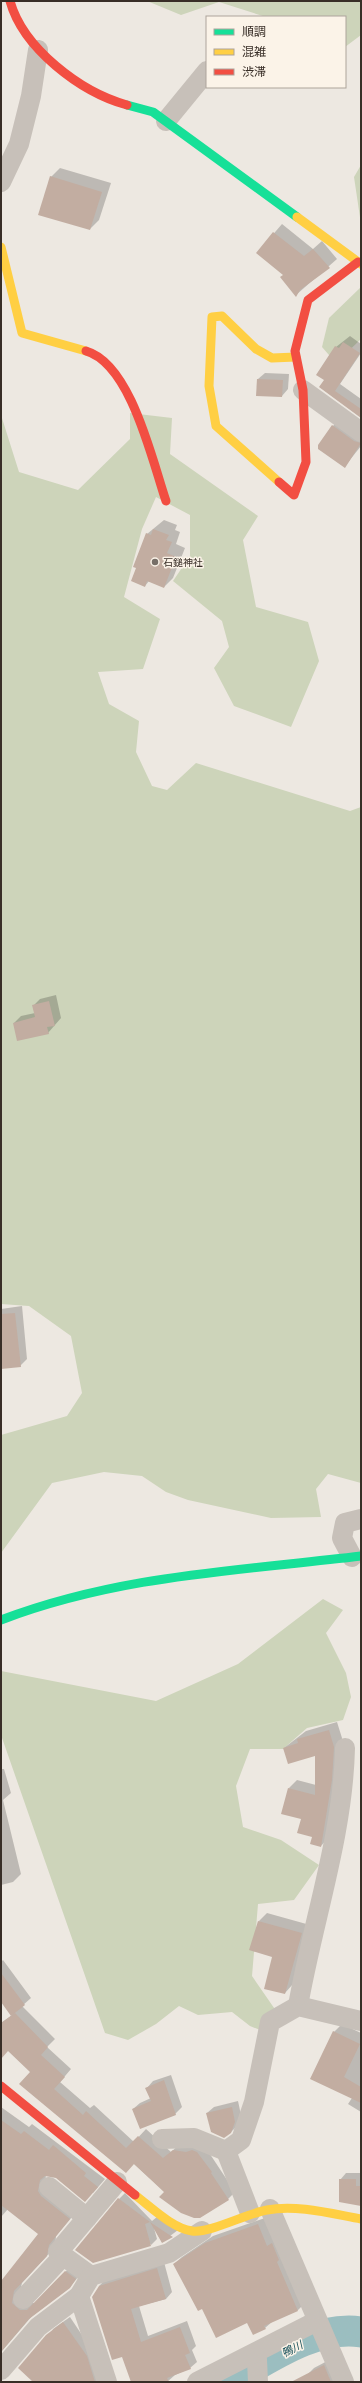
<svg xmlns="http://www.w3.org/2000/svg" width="362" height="2383" viewBox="0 0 362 2383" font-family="Helvetica,'Noto Sans JP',sans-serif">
	<rect width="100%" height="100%" fill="#ede8e1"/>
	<g fill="#cdd4ba">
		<path d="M147 1H361V35L345 47V17H266L219 2 181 15Z"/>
		<path d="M361 165V224L354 177Z"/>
		<path d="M361 287V339L336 363 322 347 329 318Z"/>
		<path d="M130 413 172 418 170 454 258 516 243 540 256 607 308 622 319 661 291 727 234 706 214 668 229 647 222 621 173 581 190 556V515L156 497 142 529 124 597 160 619 143 669 98 672 109 704 139 721 136 752 152 786 167 790 196 763 350 811 361 807V1483L328 1474 316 1489 321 1517 271 1518 188 1500 166 1492 142 1476 104 1472 52 1483 1 1553V1435L67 1416 82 1393 71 1336 29 1306 1 1304V415L19 472 78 490 130 439Z"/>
		<path d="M323 1599 343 1610 326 1633 346 1673 351 1697 343 1720 307 1728 283 1749H250L236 1786 243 1827 281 1840 319 1865 294 1900 258 1904 252 1976 281 2018 270 2034 250 2026 232 2012 198 2015 179 2006 156 2024 128 2040 105 2033 1 1735V1671L156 1701 238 1664Z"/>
	</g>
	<g fill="#0003">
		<path d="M60 168 111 183 99 220 90 229 51 177Z"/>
		<path d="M282 224 313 249 322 241 337 259 296 295 284 274 257 253Z"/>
		<path d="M350 336 361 344V353L340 384 361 399V417L320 387 325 380 336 347Z"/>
		<path d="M265 373 289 374 288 389 282 396 258 379Z"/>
		<path d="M339 419 361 435V446L345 466 333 426Z"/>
		<path d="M164 520 177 525 175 530 180 532 176 544 185 548 173 578 164 587 149 581 145 586 147 534Z"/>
		<path d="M56 995 61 1018 48 1033 14 1023 21 1016 35 1013 34 1005 40 999Z"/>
		<path d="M22 1306 27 1359 20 1366 1 1368V1309Z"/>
		<path d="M337 1722 342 1738 339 1771 329 1837 321 1846 302 1818 289 1788 297 1780 316 1785V1755L284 1748 306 1731Z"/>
		<path d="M1 1769H4L11 1793 3 1800 21 1874 13 1882 1 1885Z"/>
		<path d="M267 1913 310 1925 293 1984 285 1993 274 1956 259 1921Z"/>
		<path d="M3 1960 31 1998 22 2006 55 2039 47 2047 71 2069 60 2082 90 2108 94 2105 134 2142 146 2129 171 2152 181 2143 204 2145 235 2192 228 2199 165 2192 8 2050 1 2057V2023L12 2015 1 2001V1962Z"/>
		<path d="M342 2024 361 2033V2112L348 2104 352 2098 312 2078 334 2032Z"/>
		<path d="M171 2075 182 2107 175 2114 133 2109 140 2103 151 2098 147 2088 153 2081Z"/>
		<path d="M238 2101 241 2115 238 2125 231 2132 207 2113 214 2107Z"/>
		<path d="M1 2107 29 2127 32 2124 105 2179 93 2193 56 2177 46 2175 45 2183 77 2211 56 2236 55 2247 22 2283 19 2295 28 2303H35L73 2264 83 2271 70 2287 32 2316 1 2352V2282L40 2234 8 2209 1 2217Z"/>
		<path d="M346 2173H361V2205L340 2180Z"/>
		<path d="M125 2193 152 2221 157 2217 178 2230 162 2242 154 2228 157 2239 151 2245 119 2199Z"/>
		<path d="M265 2218 305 2303 298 2310 273 2321 265 2328 202 2307 174 2264 182 2257 213 2236Z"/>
		<path d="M164 2262 172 2292 166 2299 139 2306 148 2336 187 2321 196 2346 192 2350 197 2362 190 2368 175 2375 167 2382H132L99 2286 106 2279Z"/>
		<path d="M70 2317 92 2350 100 2382H34L53 2329Z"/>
		<path d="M331 2359 342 2382H300L314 2368Z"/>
	</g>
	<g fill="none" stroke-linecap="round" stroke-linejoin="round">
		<path stroke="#9bbec0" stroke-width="31" d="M227 2382C267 2360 314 2325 361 2332"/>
	</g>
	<g fill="#c2ada1">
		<path d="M50 176 102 192 90 230 38 215Z"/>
		<path d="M273 232 304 256 313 249 330 268 300 290 296 297 280 277 283 275 256 253Z"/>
		<path d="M343 342 360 353 335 391 361 409V418L319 387 324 380 316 375 335 346 339 348Z"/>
		<path d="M257 379 283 380 282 397 256 396Z"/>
		<path d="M332 425 354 441 361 443 345 468 318 449V445Z"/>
		<path d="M153 529 169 535 166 540 172 542 167 553 176 557 164 588 147 581 145 587 131 581 136 568 133 567 146 533 151 535Z"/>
		<path d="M49 1001 55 1026 47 1027 49 1034 17 1041 13 1023 35 1017 32 1005Z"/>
		<path d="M15 1313 21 1367 1 1369V1314Z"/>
		<path d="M329 1730 334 1747 332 1780 321 1847 310 1844 312 1837 297 1833 301 1819 281 1814 288 1788 315 1795V1756L288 1764 283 1748 298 1743 297 1739Z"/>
		<path d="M258 1921 302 1933 285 1994 264 1989 272 1957 249 1950Z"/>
		<path d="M1 1973 25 2005 11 2016 1 2002Z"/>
		<path d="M15 2013 48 2047 41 2055 65 2077 54 2089 83 2115 86 2111 126 2148 138 2136 163 2158 173 2150 186 2152 192 2150 197 2152 212 2172 211 2173 229 2200 200 2218H194L181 2213 159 2197 164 2192 134 2164 126 2173 19 2084 30 2072 8 2051 1 2059V2023Z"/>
		<path d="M333 2031 360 2044 344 2077 361 2087V2103L310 2079Z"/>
		<path d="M164 2080 176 2115 140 2129 132 2109 151 2101 145 2088Z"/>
		<path d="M232 2107 235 2122 231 2133 224 2138 211 2132 206 2113Z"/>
		<path d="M1 2120 21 2134 24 2131 49 2150 53 2145 86 2173 84 2176 98 2187 85 2202 56 2178 45 2176 40 2180 38 2191 41 2196 70 2219 49 2245 47 2256 14 2291 12 2303 20 2310H27L65 2271 76 2279 70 2288 29 2319 1 2352V2281L38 2234 1 2205Z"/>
		<path d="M339 2179H356V2186H361V2206L339 2202Z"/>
		<path d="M118 2198 150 2222 145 2224 151 2246 93 2263 75 2250Z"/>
		<path d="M150 2222 168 2234 173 2237 162 2243Z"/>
		<path d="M258 2224 267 2246 272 2243 279 2260 277 2262 298 2311 264 2326 266 2329 253 2335 247 2323 216 2338 202 2309 198 2311 173 2264 205 2243Z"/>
		<path d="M157 2268 166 2299 131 2309 141 2342 180 2327 190 2353 185 2355 191 2369 167 2378 169 2382H131L122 2357 112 2360 92 2297 99 2286Z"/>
		<path d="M63 2322 87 2356 95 2382H33L18 2368 46 2335Z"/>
		<path d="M324 2365 331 2382H291Z"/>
	</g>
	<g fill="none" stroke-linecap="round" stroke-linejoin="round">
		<g stroke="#c7c0b9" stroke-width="20">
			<path d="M166 121 207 71"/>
			<path d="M1 182 19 144 31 96 38 50"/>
			<path d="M303 390 361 432"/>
			<path d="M352 1557 342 1538 345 1523 361 1519"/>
			<path d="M298 2006C313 1920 343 1836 345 1748"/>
			<path d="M162 2139 194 2138 226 2151"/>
			<path d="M49 2187 87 2218"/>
			<path d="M270 2209 344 2382"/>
			<path d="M250 2213 226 2151 241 2140 254 2102 270 2022 298 2006 361 2021"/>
			<path d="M91 2276 58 2252 117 2182"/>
			<path d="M79 2296 107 2382"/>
			<path d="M23 2299 63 2256"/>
			<path d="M255 2353 257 2360 258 2382"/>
			<path d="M1 2370 38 2327 79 2296 91 2276 169 2253 202 2231"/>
			<path d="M197 2382 317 2321"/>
		</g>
		<g stroke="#16e098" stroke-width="9">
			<path d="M127 105 153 112 297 217"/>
			<path d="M1 1620C119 1575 237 1571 361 1556"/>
		</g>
		<g stroke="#ffcf43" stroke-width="9">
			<path d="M297 217 361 264"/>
			<path d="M1 247 22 333 86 351"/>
			<path d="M279 482 216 426 209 386 212 317 222 316 256 349 272 358 296 357"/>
			<path d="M135 2195C151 2207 172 2228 192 2231 208 2234 248 2213 267 2210 296 2204 333 2214 361 2219"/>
		</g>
		<g stroke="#f24e42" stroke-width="9">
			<path d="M10 1C23 48 80 92 127 105"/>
			<path d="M86 351C131 364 152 460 166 501"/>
			<path d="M279 482 294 495 306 462 303 390 295 351 308 300 358 262"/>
			<path d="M1 2086 135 2195"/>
		</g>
	</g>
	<circle fill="#776f68" stroke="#fbf3e8" stroke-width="1.5" cx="155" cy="562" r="4"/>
	<g text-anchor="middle" stroke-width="3" stroke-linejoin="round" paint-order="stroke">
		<g font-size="10" fill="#382e27" stroke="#fbf3e8" text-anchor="start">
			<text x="163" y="566">石鎚神社</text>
		</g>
		<g font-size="11" font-style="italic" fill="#1a535c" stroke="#fbf3e8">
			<text transform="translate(292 2349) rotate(-27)" y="4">鴨川</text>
		</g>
	</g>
	<rect width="362" height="2383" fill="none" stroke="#382e27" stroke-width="4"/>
	<rect x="206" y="16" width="140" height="72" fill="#fbf3e8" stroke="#ada49b"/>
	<rect x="214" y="29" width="20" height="6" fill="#16e098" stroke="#ada49b"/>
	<text x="242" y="36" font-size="12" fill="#382e27">順調</text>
	<rect x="214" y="49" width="20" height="6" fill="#ffcf43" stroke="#ada49b"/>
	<text x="242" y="56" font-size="12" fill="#382e27">混雑</text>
	<rect x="214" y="69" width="20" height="6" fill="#f24e42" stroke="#ada49b"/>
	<text x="242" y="76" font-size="12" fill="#382e27">渋滞</text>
</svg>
